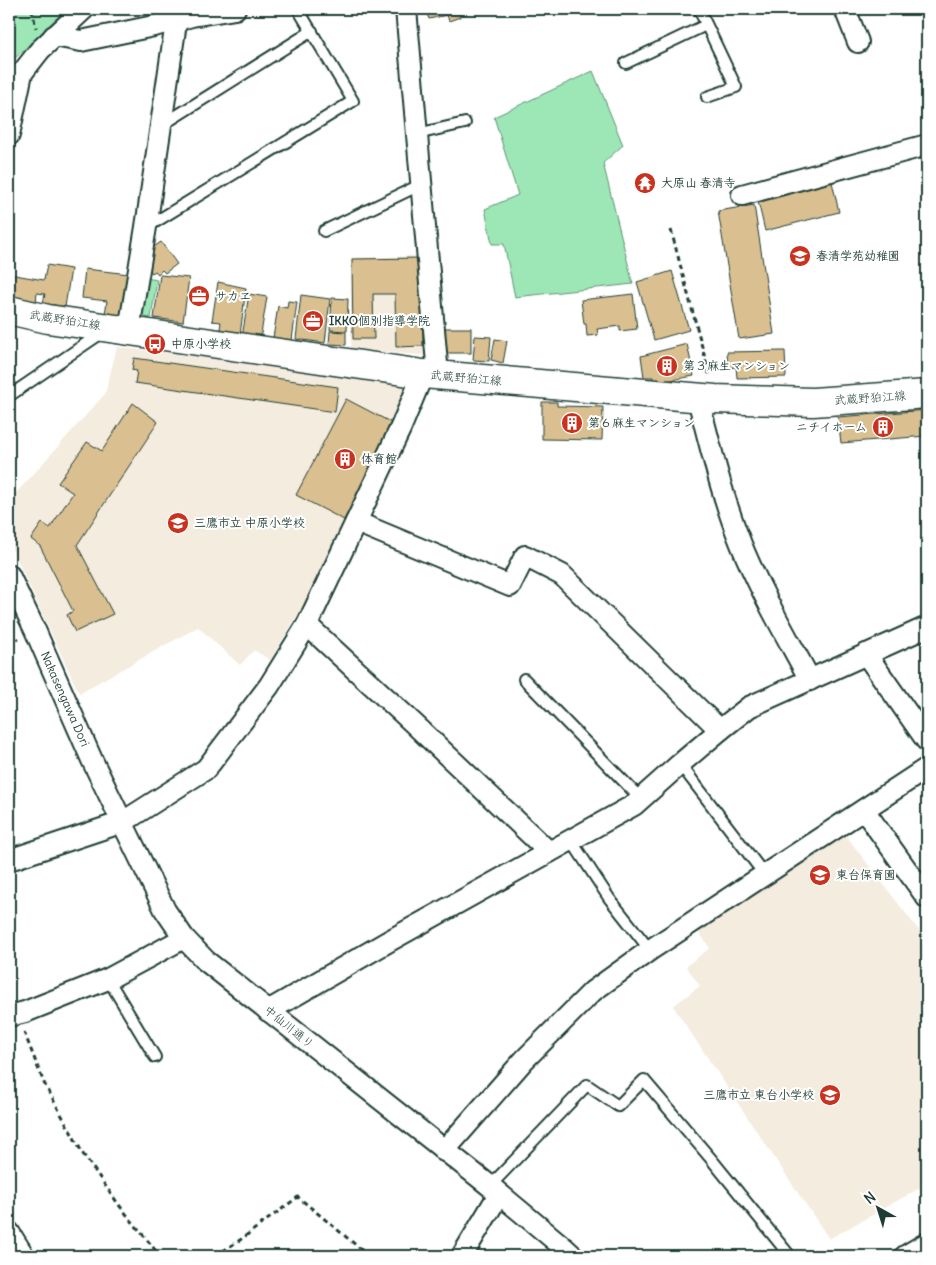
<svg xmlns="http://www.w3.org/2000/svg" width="936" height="1265" viewBox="0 0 936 1265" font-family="Delius,'Klee One',sans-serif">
	<rect width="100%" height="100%" fill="#fff"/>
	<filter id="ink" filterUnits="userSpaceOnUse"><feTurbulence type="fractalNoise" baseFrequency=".02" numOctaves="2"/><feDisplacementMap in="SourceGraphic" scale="10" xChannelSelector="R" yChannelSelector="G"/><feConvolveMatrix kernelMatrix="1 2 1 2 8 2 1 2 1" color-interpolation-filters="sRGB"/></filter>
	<g filter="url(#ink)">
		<g fill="#f4ecde">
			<path d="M424 256 429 356 351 349V258Z"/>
			<path d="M117 347 412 382 397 427 310 595 270 660 254 650 240 665 198 627 79 693 12 549 9 545V501L105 394Z"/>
			<path d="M844 833 927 941V1184L829 1239 673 1006 700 986 686 966 710 948 698 931Z"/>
		</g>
		<g fill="#9de7b6" stroke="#5e9275">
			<path d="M9 9H66L9 64Z"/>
			<path d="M593 71 623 145 603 163 633 284 515 297 504 244H492L485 209 518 195 494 117Z"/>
			<path d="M146 278 157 280 151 318 139 316Z"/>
		</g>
		<g fill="#dac090" stroke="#1f3d34">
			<path d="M425 9H458L460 17 449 21 447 15 429 19Z"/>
			<path d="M832 182 839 212 765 231 758 201Z"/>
			<path d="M754 205 774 334 739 339 718 211Z"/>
			<path d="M161 242 177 264 165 273 162 270 158 274 155 271 152 273 146 265 148 251Z"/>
			<path d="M422 258 423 346 396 347 395 294H373L374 339H353L352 259Z"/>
			<path d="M47 265 71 269 65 307 43 303 45 294 37 293 36 302 9 297V274L44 280Z"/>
			<path d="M85 269 129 274 124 317 105 314 107 301 82 298Z"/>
			<path d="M672 271 689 330 654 340 637 282Z"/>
			<path d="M160 275 189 278 183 322 154 318Z"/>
			<path d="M218 282 246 288 240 335 223 333 220 329 221 322 212 321Z"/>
			<path d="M249 294 267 297 260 340 242 337Z"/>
			<path d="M633 294 637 329 620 331V326L597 329 598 335 587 336 586 324H584L581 300Z"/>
			<path d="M301 295 330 299 325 343 296 339Z"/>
			<path d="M332 298 348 299 347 331 330 330Z"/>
			<path d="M288 301 297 302 292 340 273 338 278 306 287 308Z"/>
			<rect x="443" y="328" width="28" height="25"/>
			<path d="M330 331 346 332V345L329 344Z"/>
			<path d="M475 336 491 337 489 361 473 360Z"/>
			<path d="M495 339 507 341 503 363 491 360Z"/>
			<path d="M687 344 694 376 653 383V377H644L641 356Z"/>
			<path d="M785 351 786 377 737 378 736 367 728 368 727 352Z"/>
			<path d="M134 358 338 387 335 412 135 383 137 371 132 370Z"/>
			<path d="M346 399 394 424 344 520 296 495Z"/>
			<path d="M542 402H557V406L603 407 602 440 542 439Z"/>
			<path d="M133 403 158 422 77 545 113 614 75 632 67 615 73 611 40 546 31 539 42 523 50 528 73 493 58 483 87 442 102 451Z"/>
			<path d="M927 410V442H926V436L841 443 838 417Z"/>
		</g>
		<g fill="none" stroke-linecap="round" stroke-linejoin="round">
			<g stroke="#1f3d34" stroke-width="14">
				<g id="service">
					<path d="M699 9 736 87 707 97"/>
					<path d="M626 63 706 25"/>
					<path d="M162 125 312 31"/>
					<path d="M417 134 465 123"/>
					<path d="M147 227 353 101 298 9"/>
					<path d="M324 231 422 184"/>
					<path d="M9 396 103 332"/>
					<path d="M524 679 641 799"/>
					<path d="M680 764 764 874"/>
					<path d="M571 840 609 898 650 950"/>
					<path d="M108 979 155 1057"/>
					<path d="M490 1186 587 1085 618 1106 644 1080 712 1160 790 1256"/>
				</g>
			</g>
			<g stroke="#1f3d34" stroke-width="24">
				<g id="minor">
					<path d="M406 9 438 375"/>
					<path d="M845 9 858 42"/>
					<path d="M54 36 81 41 154 26 192 16 235 9"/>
					<path d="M9 82 22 73 40 50 84 9"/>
					<path d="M9 135 22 73"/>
					<path d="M742 195 927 145"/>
					<path d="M129 330 146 227 178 9"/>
					<path d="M698 399C711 448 722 497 741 544 760 591 786 635 810 680"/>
					<path d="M356 522 510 586 525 556 562 575 720 730"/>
					<path d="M9 575 35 630 92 760 165 910 184 938 206 961 490 1186 562 1246 573 1256"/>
					<path d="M307 625 412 722 549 852"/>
					<path d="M866 654 927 741"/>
					<path d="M864 810 927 898"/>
					<path d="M9 860 123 822 206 769 269 686 307 625 401 427 423 374"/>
					<path d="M268 1011 389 941 634 805 680 764 720 730 749 707 927 627"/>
					<path d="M9 1016 25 1012 108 979 184 938"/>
					<path d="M444 1151 524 1060 593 991 650 950 927 768"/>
					<path d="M9 1232 24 1256"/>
					<path d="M462 1256 499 1194"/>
					<path d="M905 1256 927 1243"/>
				</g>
			</g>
			<g stroke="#1f3d34" stroke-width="31">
				<path id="secondary" d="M9 310 48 319 423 374 447 376 715 399 813 402 927 394"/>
			</g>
			<g stroke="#1f3d34" stroke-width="3" stroke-dasharray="5 4" stroke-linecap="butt">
				<path d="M32 9 36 28"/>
				<path d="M671 230 710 377"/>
				<path d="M9 643 19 638"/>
				<path d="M24 1032 44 1083 83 1154 119 1205 160 1256"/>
				<path d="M215 1256 240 1240 298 1197 369 1256"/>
			</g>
			<use href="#service" stroke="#fff" stroke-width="10"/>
			<use href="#minor" stroke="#fff" stroke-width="20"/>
			<use href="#secondary" stroke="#fff" stroke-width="28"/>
		</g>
	</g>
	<defs>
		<g id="temple-disc" transform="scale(1.125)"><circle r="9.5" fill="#c8321e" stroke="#fff"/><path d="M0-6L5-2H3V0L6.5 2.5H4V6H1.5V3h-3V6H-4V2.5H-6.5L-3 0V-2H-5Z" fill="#fff"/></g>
		<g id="school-disc" transform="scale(1.125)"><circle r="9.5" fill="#c8321e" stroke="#fff"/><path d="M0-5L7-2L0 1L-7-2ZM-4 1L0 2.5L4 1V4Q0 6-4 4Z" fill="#fff"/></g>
		<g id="office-disc" transform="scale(1.125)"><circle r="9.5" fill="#c8321e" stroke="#fff"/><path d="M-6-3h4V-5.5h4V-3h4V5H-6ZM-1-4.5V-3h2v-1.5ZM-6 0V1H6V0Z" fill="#fff"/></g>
		<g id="bus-disc" transform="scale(1.125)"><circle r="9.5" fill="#c8321e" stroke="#fff"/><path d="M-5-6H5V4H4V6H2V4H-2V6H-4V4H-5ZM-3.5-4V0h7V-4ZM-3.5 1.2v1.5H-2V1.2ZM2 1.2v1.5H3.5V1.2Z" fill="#fff"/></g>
		<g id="building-disc" transform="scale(1.125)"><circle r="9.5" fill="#c8321e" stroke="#fff"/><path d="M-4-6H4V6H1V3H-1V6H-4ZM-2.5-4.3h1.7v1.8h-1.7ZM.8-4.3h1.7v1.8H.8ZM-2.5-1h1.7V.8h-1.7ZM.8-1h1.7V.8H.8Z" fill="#fff"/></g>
	</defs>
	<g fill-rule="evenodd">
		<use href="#temple-disc" x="645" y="183"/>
		<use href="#school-disc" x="800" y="256"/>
		<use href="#office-disc" x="199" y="296"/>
		<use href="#office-disc" x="313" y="321"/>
		<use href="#bus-disc" x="155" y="344"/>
		<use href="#building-disc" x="667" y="366"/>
		<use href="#building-disc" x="572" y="423"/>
		<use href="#building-disc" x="883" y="427"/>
		<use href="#building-disc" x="345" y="459"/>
		<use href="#school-disc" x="178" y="523"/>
		<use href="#school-disc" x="820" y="875"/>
		<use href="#school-disc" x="830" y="1095"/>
	</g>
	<g text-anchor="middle" stroke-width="4" stroke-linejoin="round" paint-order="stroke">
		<g font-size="12" font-weight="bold" fill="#1f3d34" stroke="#fff" text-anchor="start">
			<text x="661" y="187">大原山 春清寺</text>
			<text x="816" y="260">春清学苑幼稚園</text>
			<text x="215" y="300">サカヱ</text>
			<text x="329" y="325">IKKO個別指導学院</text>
			<text x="171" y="348">中原小学校</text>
			<text x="683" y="370">第３麻生マンション</text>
			<text x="588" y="427">第６麻生マンション</text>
			<text x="867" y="431" text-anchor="end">ニチイホーム</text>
			<text x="361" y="463">体育館</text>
			<text x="194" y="527">三鷹市立 中原小学校</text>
			<text x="836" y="879">東台保育園</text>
			<text x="814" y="1099" text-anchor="end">三鷹市立 東台小学校</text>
		</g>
		<g font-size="12" fill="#1f3d34" stroke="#fff">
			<text transform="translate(65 320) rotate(9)" y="4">武蔵野狛江線</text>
			<text transform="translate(466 378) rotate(5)" y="4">武蔵野狛江線</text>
			<text transform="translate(870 398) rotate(-4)" y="4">武蔵野狛江線</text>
			<text transform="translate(65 699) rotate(66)" y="4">Nakasengawa Dori</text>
			<text transform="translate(289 1027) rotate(39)" y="4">中仙川通り</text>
		</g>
	</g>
	<rect width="936" height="1265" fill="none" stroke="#fff" stroke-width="30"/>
	<rect x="15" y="15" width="906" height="1235" fill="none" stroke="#1f3d34" stroke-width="2" filter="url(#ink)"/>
	<g transform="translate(878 1208) rotate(321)" stroke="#ffffff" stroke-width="4" paint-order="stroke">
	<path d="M0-4L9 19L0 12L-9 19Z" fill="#1f3d34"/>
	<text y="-8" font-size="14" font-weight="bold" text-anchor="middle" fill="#1f3d34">N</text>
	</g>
</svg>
